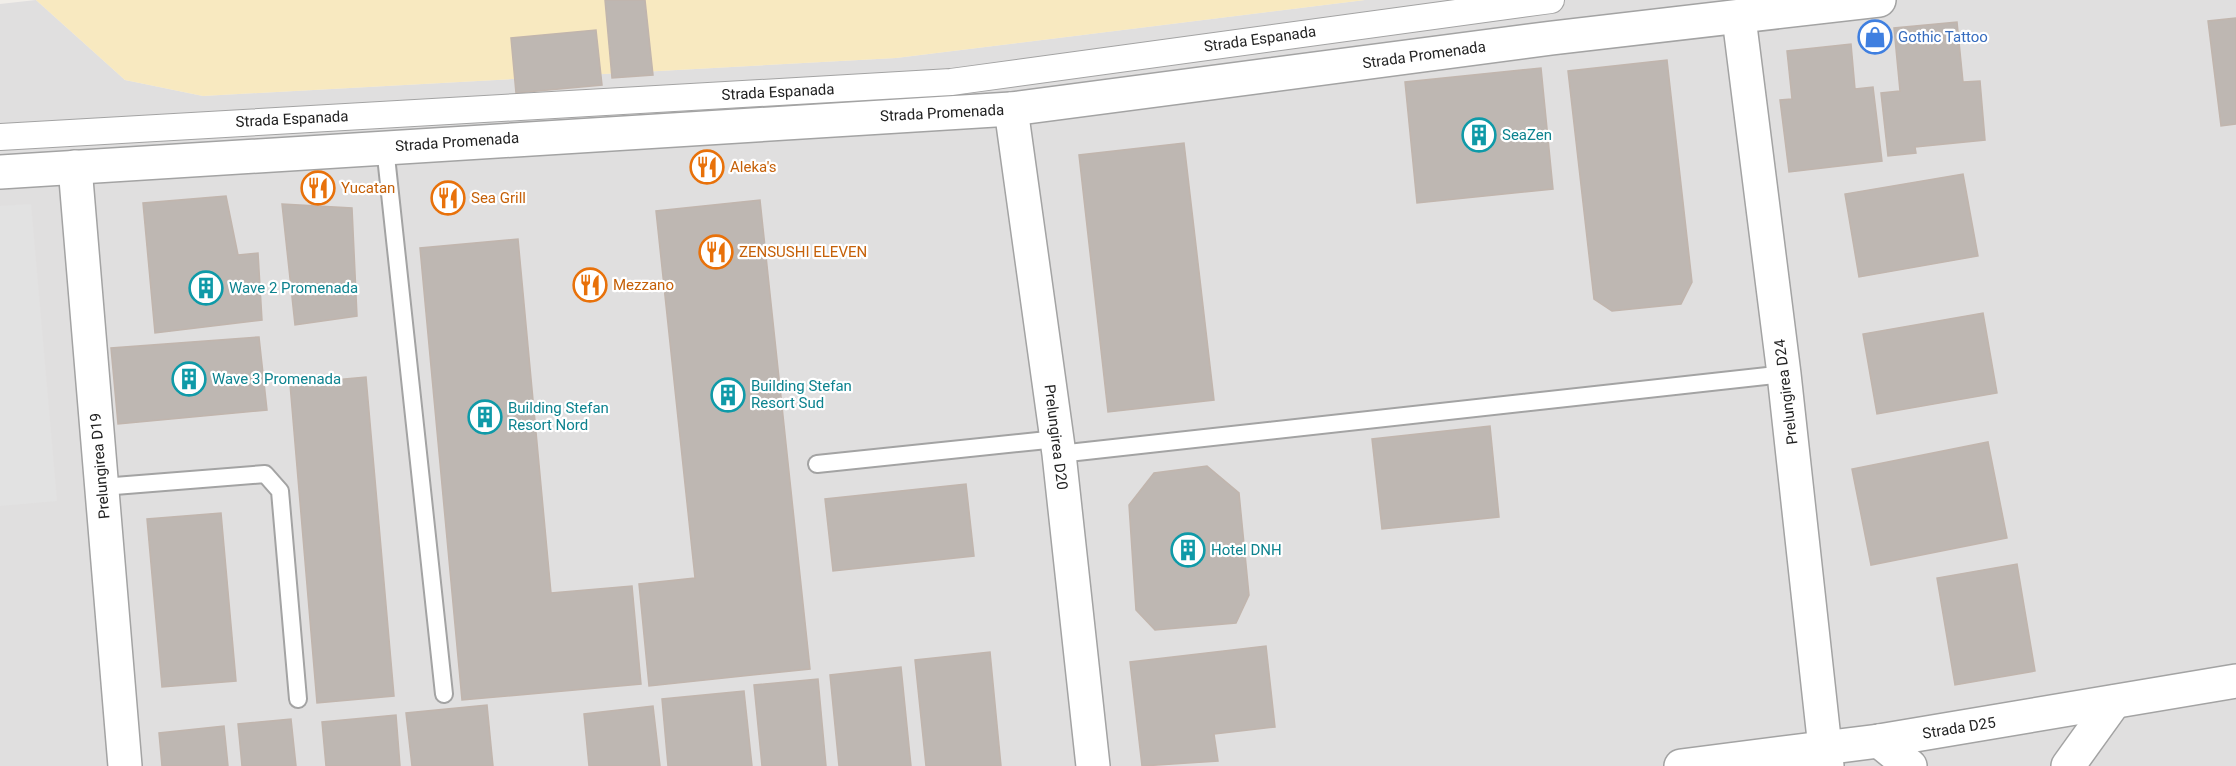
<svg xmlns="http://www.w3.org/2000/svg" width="2236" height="766" viewBox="0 0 2236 766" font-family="Roboto,sans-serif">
	<rect width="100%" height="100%" fill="#f1eee9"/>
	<path fill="#e0dfdf" d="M36 0 125 80 203 96 896 58 1365 0H2236V766H0V4Z"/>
	<path fill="#f8e9c0" d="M36 0H1365L896 58 203 96 125 80Z"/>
	<path fill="#e2e2e2" d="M31 204 57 501 0 506V206Z"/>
	<g fill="#beb7b2" stroke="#c1b5ad" stroke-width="1.5">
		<path d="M605 0H645L653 75 612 78Z"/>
		<path d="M2236 18V124L2221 126 2208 21Z"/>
		<path d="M1957 22 1963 82 1980 81 1985 140 1915 147 1916 153 1888 156 1881 93 1900 91 1894 28Z"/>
		<path d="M596 30 602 85 516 93 511 38Z"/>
		<path d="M1851 44 1855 89 1873 87 1882 161 1789 172 1780 100 1792 99 1787 51Z"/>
		<path d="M1667 60 1692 282 1681 304 1612 311 1594 299 1568 71Z"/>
		<path d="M1541 68 1553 189 1417 203 1405 82Z"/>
		<path d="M1184 143 1214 400 1108 412 1079 155Z"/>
		<path d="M1963 174 1978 256 1859 277 1845 194Z"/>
		<path d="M226 196 238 255 258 253 262 320 155 333 143 203Z"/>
		<path d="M760 200 810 669 649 686 639 584 695 578 656 211Z"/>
		<path d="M282 204 352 208 357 316 295 325Z"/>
		<path d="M518 239 551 593 632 586 641 684 462 700 420 248Z"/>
		<path d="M1983 313 1997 393 1877 414 1863 334Z"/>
		<path d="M259 337 267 410 118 424 111 348Z"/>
		<path d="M366 377 394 696 317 703 290 384Z"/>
		<path d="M1490 426 1499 517 1382 529 1372 439Z"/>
		<path d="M1988 442 2007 538 1871 565 1852 469Z"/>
		<path d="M1207 466 1239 493 1249 595 1236 623 1155 630 1136 610 1129 505 1154 473Z"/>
		<path d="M966 484 974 556 833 571 825 499Z"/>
		<path d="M221 513 236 681 162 687 147 519Z"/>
		<path d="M2017 564 2035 671 1955 685 1937 578Z"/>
		<path d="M1266 646 1275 727 1214 734 1218 761 1142 766 1130 662Z"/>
		<path d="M990 652 1001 766H926L915 660Z"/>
		<path d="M901 667 911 766H839L830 675Z"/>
		<path d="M818 679 826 766H762L754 685Z"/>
		<path d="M744 691 752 766H668L662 699Z"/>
		<path d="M487 705 493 766H412L406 713Z"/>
		<path d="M653 706 660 766H589L584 714Z"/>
		<path d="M396 715 400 766H326L322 722Z"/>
		<path d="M291 719 296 766H242L238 724Z"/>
		<path d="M224 726 228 766H162L159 733Z"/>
	</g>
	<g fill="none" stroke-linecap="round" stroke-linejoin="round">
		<g stroke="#a3a3a3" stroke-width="20">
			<g id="service">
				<path d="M385 147 444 694"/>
				<path d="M1059 454 1784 374"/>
				<path d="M817 464 1057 439"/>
				<path d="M102 487 265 474 280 491 298 699"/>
			</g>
		</g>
		<g stroke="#a3a3a3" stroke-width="28">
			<path id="pedestrian" d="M0 137 951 82 1551 0"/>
		</g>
		<g stroke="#a3a3a3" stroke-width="36">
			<g id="minor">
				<path d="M1739 18 1784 374 1827 766"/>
				<path d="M1011 109 1059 454 1093 766"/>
				<path d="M75 167 125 766"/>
				<path d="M0 172 1011 109 1552 38 1879 0"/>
				<path d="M1879 741 1910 766"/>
				<path d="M1681 766 1879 741 2236 681"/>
				<path d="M2068 766 2114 702"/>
			</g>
		</g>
		<use href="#service" stroke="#fff" stroke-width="16"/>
		<use href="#pedestrian" stroke="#fff" stroke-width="26"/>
		<use href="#minor" stroke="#fff" stroke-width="33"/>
	</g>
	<defs>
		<g id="shop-ring" transform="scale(1.725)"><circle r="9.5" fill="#fff" stroke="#3f7fe0" stroke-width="1.5"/><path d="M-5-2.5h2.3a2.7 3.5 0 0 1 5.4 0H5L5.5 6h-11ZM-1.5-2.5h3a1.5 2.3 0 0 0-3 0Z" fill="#3f7fe0"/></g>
		<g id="building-ring" transform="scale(1.725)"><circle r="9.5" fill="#fff" stroke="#0f9aa8" stroke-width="1.5"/><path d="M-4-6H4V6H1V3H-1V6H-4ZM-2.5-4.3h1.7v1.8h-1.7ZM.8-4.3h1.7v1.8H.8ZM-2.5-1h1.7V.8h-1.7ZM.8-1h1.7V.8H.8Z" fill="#0f9aa8"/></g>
		<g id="restaurant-ring" transform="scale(1.725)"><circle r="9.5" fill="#fff" stroke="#e8710a" stroke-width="1.5"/><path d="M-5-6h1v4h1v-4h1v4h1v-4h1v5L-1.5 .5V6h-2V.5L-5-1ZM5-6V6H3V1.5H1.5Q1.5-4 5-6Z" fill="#e8710a"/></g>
	</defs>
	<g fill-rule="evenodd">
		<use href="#shop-ring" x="1875" y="37"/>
		<use href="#building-ring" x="1479" y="135"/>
		<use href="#restaurant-ring" x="707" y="167"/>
		<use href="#restaurant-ring" x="318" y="188"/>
		<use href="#restaurant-ring" x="448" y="198"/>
		<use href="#restaurant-ring" x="716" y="252"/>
		<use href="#restaurant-ring" x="590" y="285"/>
		<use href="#building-ring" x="206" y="288"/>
		<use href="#building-ring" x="189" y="379"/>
		<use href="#building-ring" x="728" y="395"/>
		<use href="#building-ring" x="485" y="417"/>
		<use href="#building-ring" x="1188" y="550"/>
	</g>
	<g text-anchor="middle" stroke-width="4.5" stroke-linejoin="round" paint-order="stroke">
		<g font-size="15" fill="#366cbe" stroke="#fff" text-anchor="start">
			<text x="1898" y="42">Gothic Tattoo</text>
		</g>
		<g font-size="15" fill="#222" stroke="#fff">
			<text transform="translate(1260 39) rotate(-8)" y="5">Strada Espanada</text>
			<text transform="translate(1424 55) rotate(-8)" y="5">Strada Promenada</text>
			<text transform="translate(778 92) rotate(-3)" y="5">Strada Espanada</text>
			<text transform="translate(942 113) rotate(-3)" y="5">Strada Promenada</text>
			<text transform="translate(292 119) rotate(-3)" y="5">Strada Espanada</text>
			<text transform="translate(457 142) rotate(-4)" y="5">Strada Promenada</text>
			<text transform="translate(1786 392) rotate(-97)" y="5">Prelungirea D24</text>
			<text transform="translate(1056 437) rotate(83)" y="5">Prelungirea D20</text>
			<text transform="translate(100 466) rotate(-95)" y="5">Prelungirea D19</text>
			<text transform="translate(1959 728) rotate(-9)" y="5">Strada D25</text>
		</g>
		<g font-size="15" fill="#0d838f" stroke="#fff" text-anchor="start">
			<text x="1502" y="140">SeaZen</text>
			<text x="229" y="293">Wave 2 Promenada</text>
			<text x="212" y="384">Wave 3 Promenada</text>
			<text x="751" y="391">Building Stefan<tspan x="751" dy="17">Resort Sud</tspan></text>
			<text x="508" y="413">Building Stefan<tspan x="508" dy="17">Resort Nord</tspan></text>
			<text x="1211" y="555">Hotel DNH</text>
		</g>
		<g font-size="15" fill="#c56008" stroke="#fff" text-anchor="start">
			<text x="730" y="172">Aleka's</text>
			<text x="341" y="193">Yucatan</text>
			<text x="471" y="203">Sea Grill</text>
			<text x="739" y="257">ZENSUSHI ELEVEN</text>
			<text x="613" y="290">Mezzano</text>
		</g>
	</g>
</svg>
